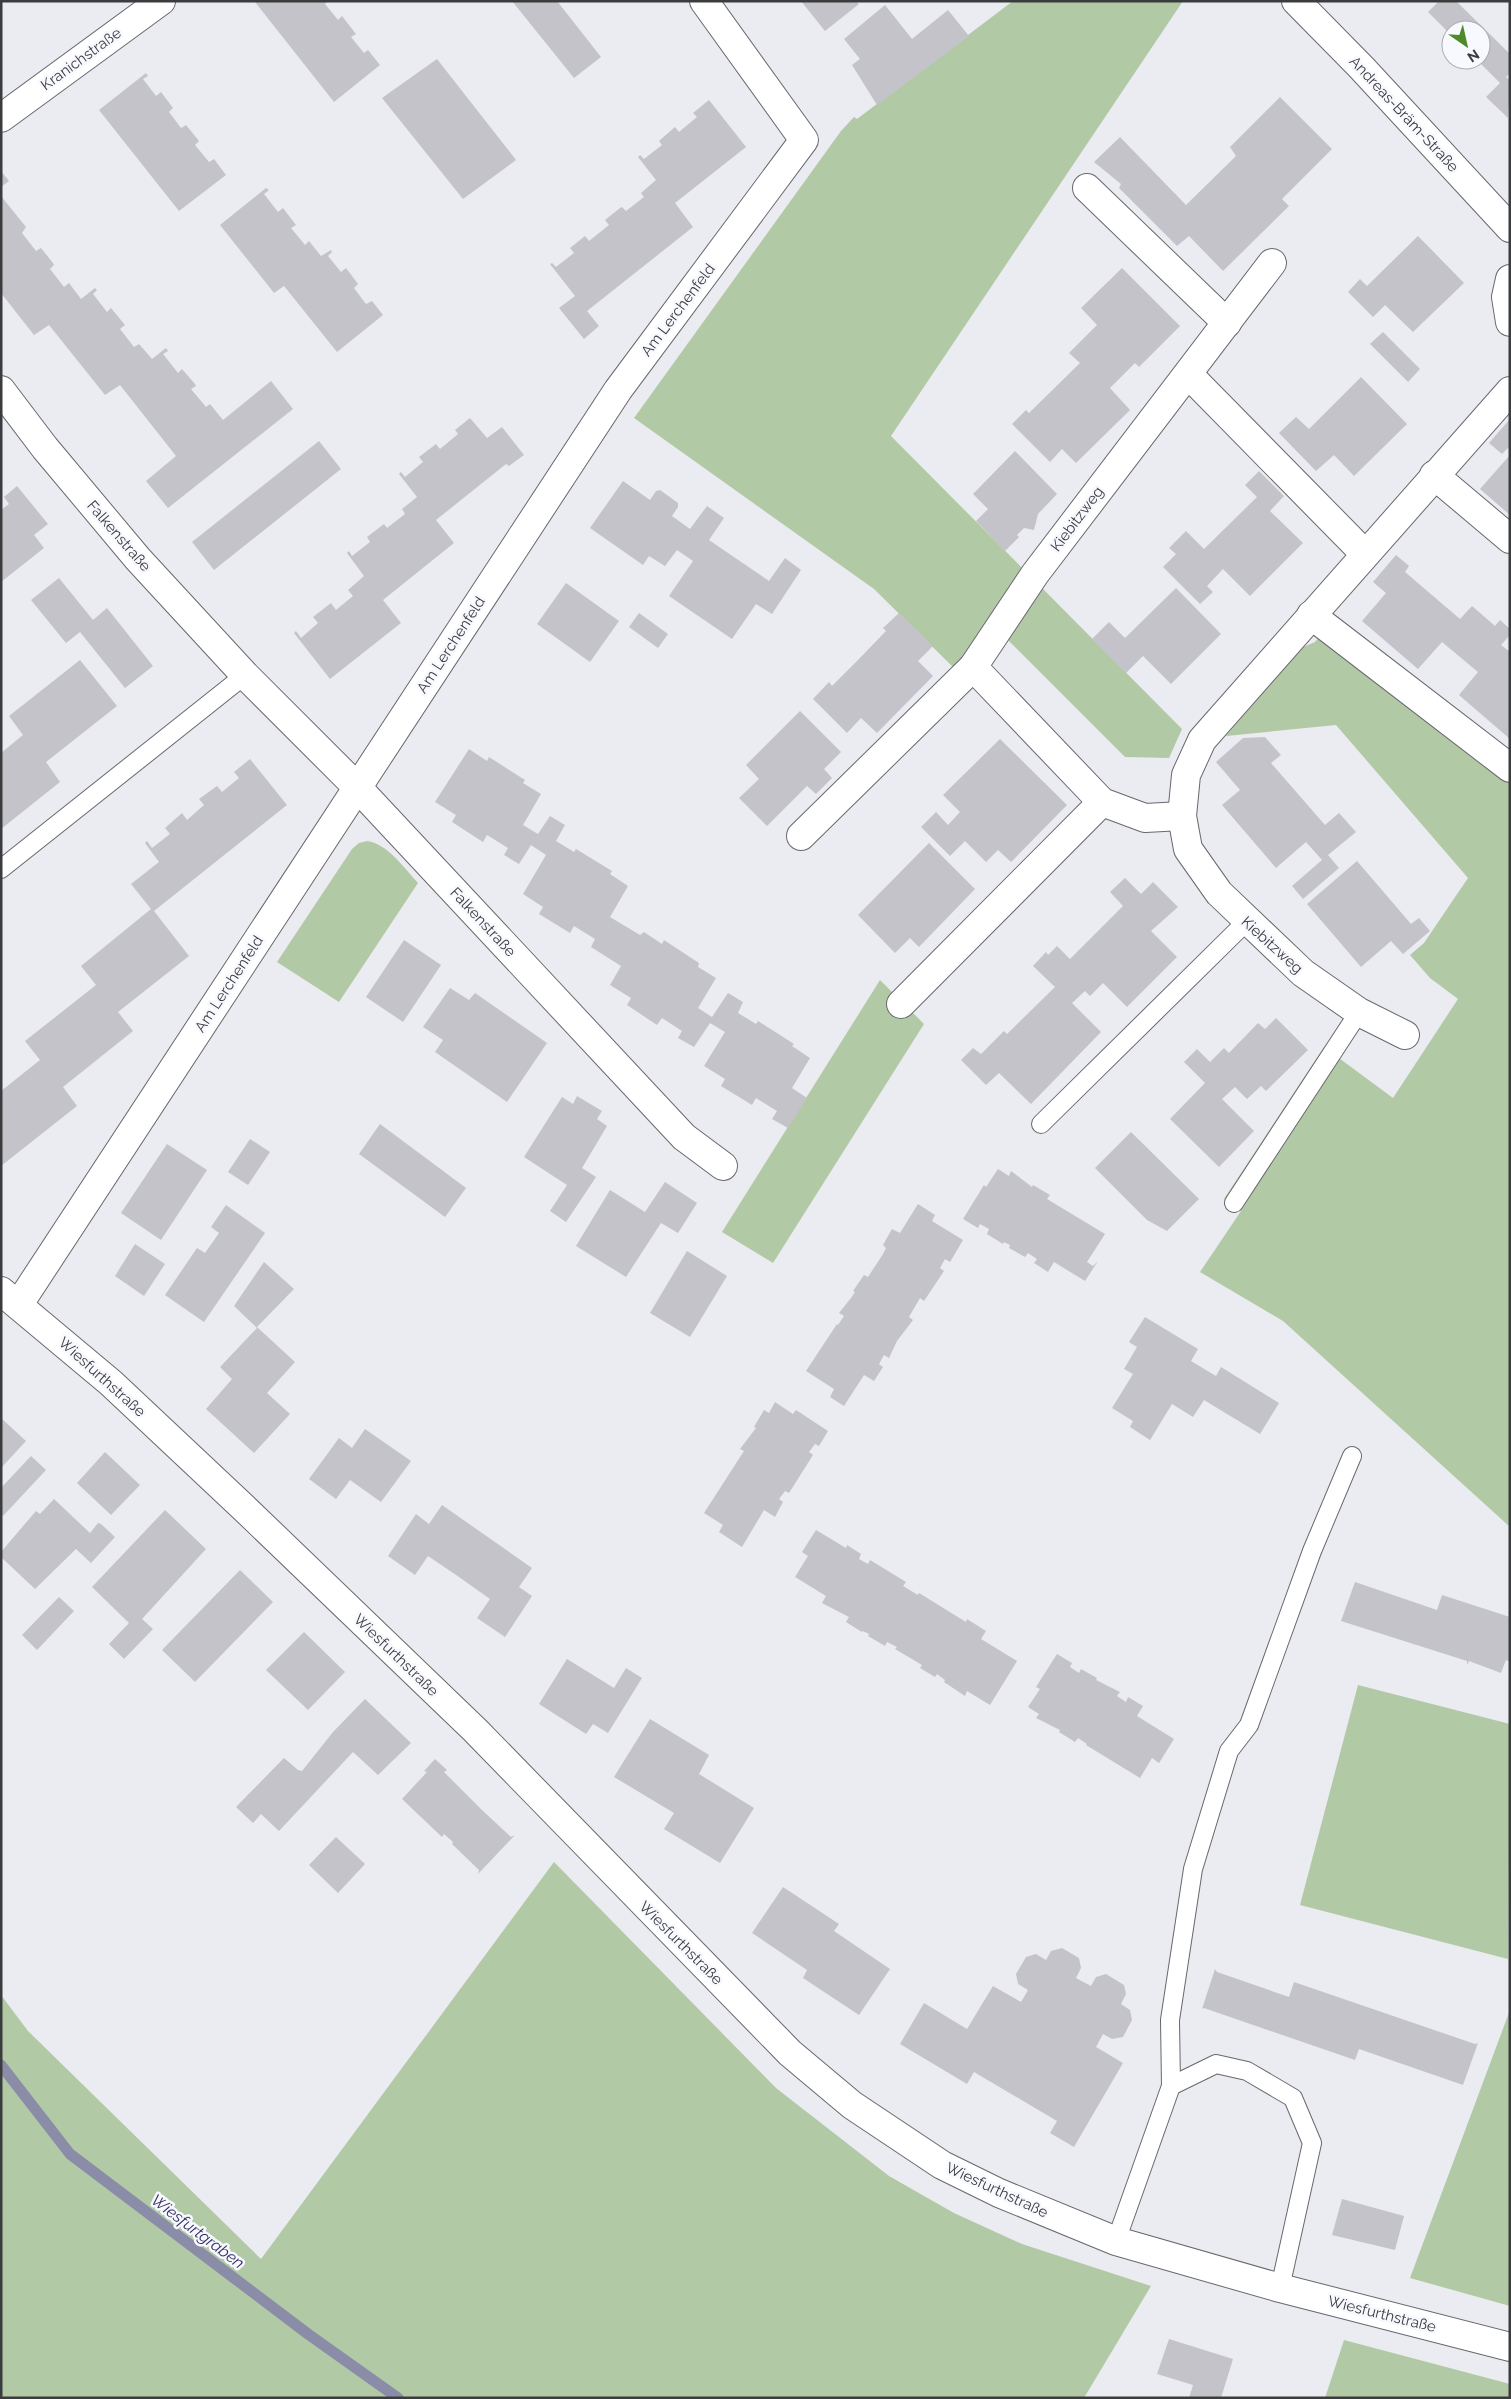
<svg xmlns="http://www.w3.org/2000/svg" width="1511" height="2399" viewBox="0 0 1511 2399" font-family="Raleway,sans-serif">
	<rect width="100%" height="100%" fill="#ebebf2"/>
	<g fill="#b1caa5">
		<path d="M1013 1H1183L891 436 1182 729 1169 758 1125 757 1008 640 987 661 956 670 874 589 634 418 841 131 854 117 857 119Z"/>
		<path d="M1337 616 1344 632 1510 755V1527L1283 1321 1200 1272 1241 1211 1224 1199 1324 1047 1393 1098 1458 999 1430 978 1410 955 1424 943 1468 878 1336 725 1226 736 1301 648 1315 642Z"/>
		<path d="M367 841C388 844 404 868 418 883L339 1002 277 962 352 849 359 843Z"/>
		<path d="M880 980 924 1024 773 1263 722 1232Z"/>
		<path d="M1358 1685 1510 1724 1508 1959 1300 1905Z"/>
		<path d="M554 1862 776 2088 889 2176 954 2213 1022 2244 1151 2286 1084 2398H1V1995L28 2031 261 2259Z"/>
		<path d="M1510 2010V2306L1410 2278Z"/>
		<path d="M1344 2340 1510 2384V2398H1325Z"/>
	</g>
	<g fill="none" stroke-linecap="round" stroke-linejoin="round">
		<path stroke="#8b8ca8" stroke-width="11" d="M1 2065 70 2154 308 2334 398 2398"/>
	</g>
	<g fill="#c3c3c9">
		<path d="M257 1H328L325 4 338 20 342 16 356 34 351 37 364 53 368 50 380 65 334 102 255 2Z"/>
		<path d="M512 1H557L601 57 574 78Z"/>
		<path d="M801 1H856L859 4 825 31Z"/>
		<path d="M1439 1H1456L1510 54V73L1506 77 1510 81 1508 118 1486 97 1500 83 1477 60H1481V30H1451V35L1428 12Z"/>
		<path d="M885 5 912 39 948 10 969 36 877 105 852 65 860 59 844 39Z"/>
		<path d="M437 59 516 160 463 199 382 98Z"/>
		<path d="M146 73 148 76 143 79 156 96 161 92 173 108 169 112 181 128 186 125 199 141 195 145 209 162 214 159 226 175 179 211 99 110Z"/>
		<path d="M1280 97 1332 149 1282 199 1289 206 1223 271 1189 236 1177 246 1119 188 1121 184 1094 162 1120 137 1186 205 1236 156 1230 147Z"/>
		<path d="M709 100 746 147 675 203 693 227 587 311 599 326 584 339 559 308 575 296 550 264 552 263 556 267 574 253 570 248 585 236 589 241 609 225 605 220 620 208 622 207 626 211 644 197 641 193 656 180 638 157 640 155 644 159 662 145 659 141 675 127 679 132 697 117 693 113Z"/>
		<path d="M1 171 9 181 1 187Z"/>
		<path d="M266 188 269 190 264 194 278 212 283 208 296 225 291 228 305 245 309 241 321 256 331 250 332 252 328 256 341 272 346 268 358 284 354 288 366 304 372 301 383 315 337 352 284 286 274 293 220 225Z"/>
		<path d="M1 196 26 227 22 233 36 251 41 248 53 263 54 265 50 269 64 287 69 283 81 299 95 288 97 290 93 294 107 312 111 308 125 325 120 329 134 347 139 344 152 359 166 348 168 351 163 354 178 373 182 369 195 384 196 386 191 389 206 407 210 404 223 420 271 381 293 409 168 508 146 481 176 456 120 385 105 395 49 325 34 335 1 293Z"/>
		<path d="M1418 236 1464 283 1413 332 1385 305 1373 317 1348 292 1360 279 1367 286Z"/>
		<path d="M1122 268 1180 326 1139 367 1135 363 1110 388 1130 410 1076 463 1062 449 1050 462 1012 424 1026 410 1029 413 1080 363 1069 353 1097 325 1081 308Z"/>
		<path d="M1383 332 1420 369 1408 382 1370 344Z"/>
		<path d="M1361 377 1407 424 1354 476 1334 455 1316 471 1279 433 1296 417 1309 429Z"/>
		<path d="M470 418 487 438 502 427 524 455 509 466 506 464 436 520 454 543 383 600 401 623 330 679 294 633 296 631 301 638 318 623 313 617 331 603 336 610 353 596 348 590 364 576 347 553 349 551 352 556 370 542 367 537 384 524 387 528 405 514 402 509 417 497 399 474 401 472 405 477 423 462 419 457 436 444 440 449 458 434 455 430Z"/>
		<path d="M1510 419V446L1502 454 1489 443Z"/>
		<path d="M319 441 341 469 214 570 192 542Z"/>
		<path d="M1015 451 1057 494 1038 514 1034 530 1024 528 1017 535 1019 537 1005 551 976 521 988 509 973 494Z"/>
		<path d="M1510 455V515L1480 489Z"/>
		<path d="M1259 471 1284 496 1270 511 1303 543 1250 596 1223 569 1207 586 1213 592 1200 604 1163 567 1176 554 1169 548 1186 531 1204 549 1257 497 1245 485Z"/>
		<path d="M623 481 650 500 656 491 660 490 678 503V507L672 516 690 529 707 506 724 518 709 540 769 581 785 558 801 570 772 614 756 604 732 639 669 596 693 561 677 550 665 566 649 556 643 565 590 528Z"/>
		<path d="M17 486 48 524 34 535 44 548 1 582V510L9 504 4 497Z"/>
		<path d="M1396 555 1409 566 1405 572 1460 619 1472 606 1495 626 1500 620 1510 629V635L1501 645 1510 652V739L1459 695 1478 672 1442 642 1418 669 1362 621 1386 593 1373 582Z"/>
		<path d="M59 578 93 620 107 608 153 666 125 688 80 632 66 643 31 600Z"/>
		<path d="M566 583 619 621 590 662 537 624Z"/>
		<path d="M1176 588 1221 634 1171 684 1143 656 1126 673 1092 639 1109 622 1125 638Z"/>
		<path d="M639 613 668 634 658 648 629 627Z"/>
		<path d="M899 613 933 646 918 661 933 676 877 733 861 718 847 733 813 699 829 682 832 686 859 659 886 631 883 628Z"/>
		<path d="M80 660 117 706 46 762 60 782 1 829V753L23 735 9 716Z"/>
		<path d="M800 711 841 752 824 769 832 778 816 794 807 786 767 826 739 798 759 779 746 765Z"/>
		<path d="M1265 737 1281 755 1271 763 1325 825 1339 813 1356 832 1328 855 1339 868 1303 899 1292 886 1322 860 1306 842 1276 868 1222 805 1240 790 1216 762 1243 738Z"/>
		<path d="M1000 739 1067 805 1011 862 998 850 986 862 965 841 950 856 921 827 936 812 948 825 960 812 943 795Z"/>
		<path d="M469 749 487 761 489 757 525 780 523 783 541 794 523 825 538 834 550 816 565 825 556 841 574 852 576 849 612 871 610 874 628 886 610 917 640 935 644 932 662 944 664 940 699 963 698 967 716 978 698 1008 712 1017 728 993 743 1002 738 1013 756 1024 758 1021 794 1044 792 1046 810 1058 792 1088 807 1098 788 1128 772 1119 777 1111 756 1098 752 1105 721 1086 725 1079 704 1066 725 1032 710 1023 694 1047 678 1038 682 1031 662 1018 657 1025 627 1005 631 998 610 985 621 966 591 947 595 939 574 926 570 933 539 914 543 907 523 894 546 855 531 845 519 864 504 855 508 848 487 835 483 842 452 822 456 815 435 802Z"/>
		<path d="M250 759 287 805 154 911 189 956 118 1012 133 1031 63 1087 77 1106 1 1166V1091L40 1060 25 1041 96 985 81 966 151 909 131 884 159 862 145 843 147 841 152 848 170 834 165 828 182 813 187 820 204 805 199 799 217 786 222 792 239 778 234 772Z"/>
		<path d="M929 843 975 889 919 947 910 938 895 953 858 915Z"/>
		<path d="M1357 861 1411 924 1419 918 1430 931 1403 954 1391 941 1361 967 1307 904Z"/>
		<path d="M1125 878 1141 894 1153 882 1178 907 1151 931 1177 957 1127 1007 1103 983 1090 996 1085 991 1072 1003 1101 1032 1031 1104 999 1073 986 1085 961 1060 973 1048 981 1054 1004 1031 1007 1034 1055 987 1033 966 1046 952 1048 955 1057 946 1070 959 1123 906 1110 892Z"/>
		<path d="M404 940 441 965 403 1022 366 997Z"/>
		<path d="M450 988 469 1000 475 993 547 1043 507 1102 435 1052 443 1040 423 1027Z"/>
		<path d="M1276 1018 1308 1050 1266 1091 1261 1086 1247 1099 1235 1087 1222 1099 1254 1131 1219 1167 1170 1119 1205 1083 1184 1062 1197 1049 1210 1062 1224 1048 1229 1053 1258 1023 1265 1029Z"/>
		<path d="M577 1096 602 1111 597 1119 607 1126 582 1168 596 1177 566 1222 550 1211 567 1185 524 1157 562 1097 573 1104Z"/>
		<path d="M380 1124 466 1188 445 1217 359 1154Z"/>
		<path d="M1131 1132 1199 1199 1167 1231 1147 1220 1095 1168Z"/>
		<path d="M250 1139 270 1152 248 1185 228 1172Z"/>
		<path d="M167 1144 207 1170 161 1240 121 1213Z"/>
		<path d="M998 1169 1009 1176 1011 1171 1032 1187 1033 1185 1050 1195 1047 1199 1105 1234 1087 1262 1093 1266 1098 1261 1085 1281 1054 1262 1048 1272 1034 1263 1037 1259 1028 1253 1025 1257 1009 1248 1010 1245 1004 1242 1003 1244 987 1234 989 1229 980 1224 978 1228 963 1219 984 1185 986 1187Z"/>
		<path d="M665 1182 697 1203 678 1233 661 1223 626 1277 576 1246 610 1190 645 1212Z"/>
		<path d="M918 1204 935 1215 932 1221 963 1240 950 1262 945 1259 940 1268 944 1271 924 1301 920 1298 909 1317 913 1320 897 1341 889 1358 884 1355 879 1364 883 1367 874 1381 864 1375 844 1406 830 1397 834 1389 806 1371 837 1324 838 1325 844 1316 839 1313 851 1298 855 1292 853 1291 864 1275 868 1277 883 1254 886 1248 883 1245 892 1229 900 1233Z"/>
		<path d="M226 1205 265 1233 204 1322 165 1295 197 1248 205 1253 219 1233 211 1227Z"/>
		<path d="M135 1244 165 1264 144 1296 115 1276Z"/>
		<path d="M687 1251 727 1276 690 1337 650 1313Z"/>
		<path d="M264 1262 294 1289 257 1327 295 1362 267 1393 290 1414 254 1453 206 1409 232 1379 220 1367 257 1328 234 1306Z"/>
		<path d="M1145 1317 1198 1349 1191 1361 1216 1376 1221 1367 1279 1403 1260 1434 1204 1400 1193 1417 1172 1404 1150 1440 1130 1427 1133 1421 1112 1408 1133 1374 1124 1369 1137 1347 1129 1342Z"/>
		<path d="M775 1402 793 1414 796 1410 828 1431 819 1446 815 1444 809 1452 813 1455 789 1493 785 1491 779 1499 783 1502 775 1517 764 1510 742 1547 719 1532 723 1525 704 1513 744 1451 740 1449 756 1428 754 1427 764 1410 769 1413Z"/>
		<path d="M1 1418 26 1441 1 1468Z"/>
		<path d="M365 1429 411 1461 381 1502 350 1480 336 1499 309 1479 339 1438 352 1448Z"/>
		<path d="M105 1452 140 1485 111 1515 77 1483Z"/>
		<path d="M31 1456 46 1470 3 1516 1 1514V1488Z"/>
		<path d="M54 1499 90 1533 98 1523 101 1524 115 1537 91 1563 76 1549 35 1589 1 1557V1552L36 1511 40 1514Z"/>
		<path d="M442 1505 532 1568 519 1587 532 1596 505 1637 477 1618 490 1599 459 1577 428 1556 415 1575 388 1556 416 1514 429 1524Z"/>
		<path d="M165 1510 206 1549 142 1619 153 1629 124 1659 109 1644 129 1623 92 1587Z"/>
		<path d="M816 1530 846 1548 847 1545 861 1554 859 1559 868 1564 870 1560 906 1582 903 1586 918 1595 919 1593 966 1622 967 1619 986 1631 981 1639 1017 1661 990 1705 967 1691 965 1696 944 1682 945 1680 937 1674 935 1677 920 1668 922 1665 895 1649 897 1647 887 1642 885 1646 868 1636 869 1634 863 1631 862 1632 846 1622 849 1617 822 1603 826 1596 795 1577 808 1556 802 1552Z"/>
		<path d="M240 1570 273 1602 195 1682 162 1650Z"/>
		<path d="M1355 1582 1437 1610 1442 1595 1510 1617V1662L1506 1660 1501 1673 1469 1661 1467 1665V1661L1341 1621Z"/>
		<path d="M59 1597 74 1611 37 1650 22 1635Z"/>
		<path d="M304 1632 345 1672 308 1710 266 1670Z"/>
		<path d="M1057 1654 1072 1663 1070 1667 1079 1673 1081 1669 1097 1678 1096 1680 1120 1692 1117 1696 1126 1702 1128 1697 1143 1706 1137 1716 1174 1739 1159 1763 1152 1758 1140 1778 1086 1745 1087 1744 1078 1738 1075 1742 1059 1732 1060 1730 1036 1718 1039 1714 1028 1707 1040 1689 1036 1687Z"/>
		<path d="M567 1659 614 1688 626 1668 642 1678 608 1733 593 1724 586 1734 539 1704Z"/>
		<path d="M365 1699 411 1743 378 1775 353 1752 279 1831 261 1814 253 1823 236 1807 284 1758 298 1770 302 1771 333 1732Z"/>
		<path d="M650 1719 709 1755 699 1774 754 1808 720 1863 664 1829 674 1813 614 1777Z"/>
		<path d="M435 1759 447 1770 444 1772 483 1811 511 1837 515 1835 478 1874 479 1870 452 1844 453 1842 444 1834 442 1837 402 1799 427 1772 424 1771Z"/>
		<path d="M336 1837 365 1864 338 1893 309 1865Z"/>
		<path d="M783 1887 839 1924 834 1931 890 1969 859 2015 803 1978 807 1970 752 1933Z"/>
		<path d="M1062 1948 1079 1958 1081 1968 1076 1978 1091 1986 1096 1977 1106 1974 1124 1985 1126 1994 1121 2004 1130 2010 1132 2020 1123 2037 1112 2039 1103 2034 1096 2047 1123 2063 1074 2147 1050 2133 1057 2121 974 2072 967 2084 900 2044 924 2003 967 2029 993 1986 1021 2002 1028 1990 1018 1984 1016 1974 1026 1957 1036 1954 1046 1960 1051 1951Z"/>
		<path d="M1215 1969 1217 1972 1289 1997 1294 1982 1475 2044 1478 2043 1463 2085 1359 2049 1355 2060 1204 2008 1202 2009Z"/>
		<path d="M1342 2199 1404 2216 1395 2250 1332 2235Z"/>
		<path d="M1169 2339 1233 2359 1221 2398H1189L1193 2385 1157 2374Z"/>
	</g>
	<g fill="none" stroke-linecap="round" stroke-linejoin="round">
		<g stroke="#68686e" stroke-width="20">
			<g id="service">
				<path d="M1 869 245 675"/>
				<path d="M1041 1124 1246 922"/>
				<path d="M1234 1203 1359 1012"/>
				<path d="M1171 2086 1170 2020 1193 1869 1229 1751 1249 1725 1312 1551 1352 1456"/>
				<path d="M1116 2241 1171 2086 1216 2064 1247 2071 1293 2098 1312 2143 1280 2288"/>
			</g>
		</g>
		<g stroke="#68686e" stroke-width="30">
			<g id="minor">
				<path d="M1 118 161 1"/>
				<path d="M1087 188 1227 323"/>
				<path d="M1188 374 1365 554"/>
				<path d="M1 390 45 448 138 559 245 675 357 787 684 1137 723 1166"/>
				<path d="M1434 475 1510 539"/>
				<path d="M1311 615 1510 768"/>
				<path d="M973 667 1102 802 1145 818 1182 816"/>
				<path d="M801 836 973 667 1035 574 1272 263"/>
				<path d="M901 1004 1102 802"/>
				<path d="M1405 1035 1359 1012 1303 973 1219 893 1188 849 1182 816 1186 775 1202 740 1510 391"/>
				<path d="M1 1291 111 1383 244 1508 475 1730 790 2053 852 2105 942 2165 999 2193 1116 2241 1280 2288 1510 2347"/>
				<path d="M19 1304 618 390 804 140 704 1"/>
			</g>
		</g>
		<g stroke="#68686e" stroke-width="30">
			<g id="secondary">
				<path d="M1296 1 1361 67 1510 228"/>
				<path d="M1510 279 1506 297 1510 322"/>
			</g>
		</g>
		<use href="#service" stroke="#fff" stroke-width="18"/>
		<use href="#minor" stroke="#fff" stroke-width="28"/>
		<use href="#secondary" stroke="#fff" stroke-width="28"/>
	</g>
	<g text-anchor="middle" stroke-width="5" stroke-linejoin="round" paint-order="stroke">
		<g font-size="15" fill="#3b3c3e" stroke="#f8f9ff">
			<text transform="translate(81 59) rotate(-36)" y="5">Kranichstraße</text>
			<text transform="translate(1404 114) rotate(47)" y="5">Andreas-Bräm-Straße</text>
			<text transform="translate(678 310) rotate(-53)" y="5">Am Lerchenfeld</text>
			<text transform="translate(1077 519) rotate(-53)" y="5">Kiebitzweg</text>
			<text transform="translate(119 536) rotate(49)" y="5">Falkenstraße</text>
			<text transform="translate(451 645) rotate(-57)" y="5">Am Lerchenfeld</text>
			<text transform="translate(483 922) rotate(47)" y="5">Falkenstraße</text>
			<text transform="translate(1272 945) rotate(42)" y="5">Kiebitzweg</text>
			<text transform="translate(229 984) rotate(-57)" y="5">Am Lerchenfeld</text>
			<text transform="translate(102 1377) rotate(42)" y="5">Wiesfurthstraße</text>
			<text transform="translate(396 1655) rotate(44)" y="5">Wiesfurthstraße</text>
			<text transform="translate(681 1943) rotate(45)" y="5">Wiesfurthstraße</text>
			<text transform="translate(997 2190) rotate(25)" y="5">Wiesfurthstraße</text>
			<text transform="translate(1382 2314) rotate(14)" y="5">Wiesfurthstraße</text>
		</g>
		<g font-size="16" font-style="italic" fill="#322e61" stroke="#f8f9ff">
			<text transform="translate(198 2231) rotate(37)" y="6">Wiesfurtgraben</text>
		</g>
	</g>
	<rect width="1511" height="2399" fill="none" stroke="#3b3c3e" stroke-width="5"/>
	<g transform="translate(1466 45) rotate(146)"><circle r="24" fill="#f8f9ff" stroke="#acadb2"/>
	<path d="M0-4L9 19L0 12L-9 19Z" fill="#4d8a28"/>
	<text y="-8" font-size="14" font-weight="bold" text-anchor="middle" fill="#3b3c3e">N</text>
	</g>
</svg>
